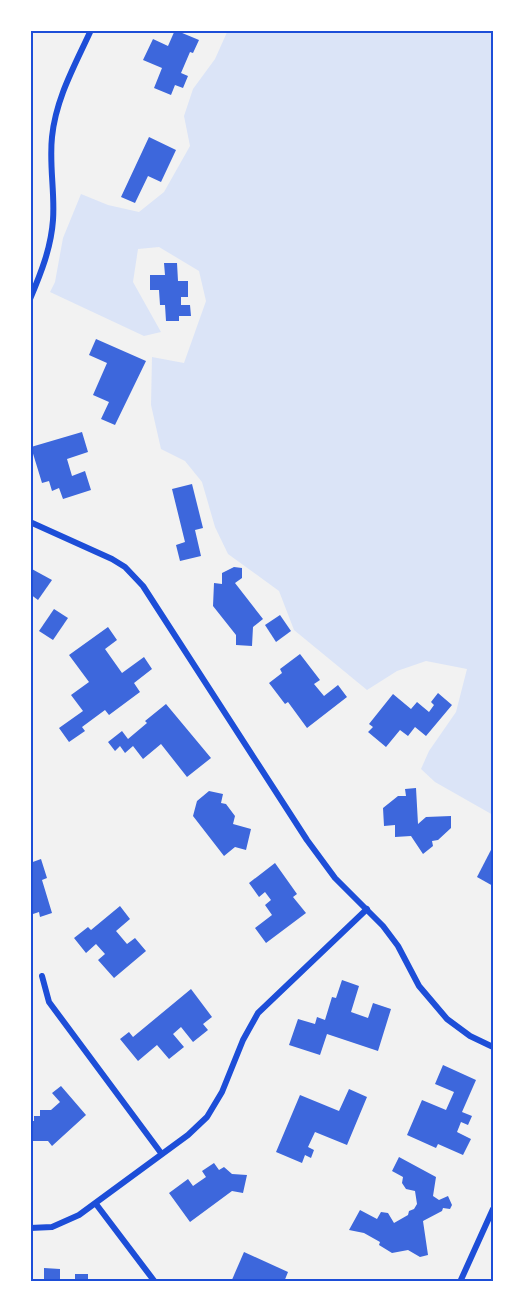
<svg xmlns="http://www.w3.org/2000/svg" width="523" height="1312" viewBox="0 0 523 1312" font-family="'Source Sans 3',sans-serif">
	<rect width="100%" height="100%" fill="#f2f2f2"/>
	<path fill="#dbe4f7" d="M228 30H493V815L435 782 421 769 429 751 456 712 467 669 426 661 397 671 367 690 294 630 279 591 228 554 215 527 202 482 185 461 161 449 151 405 152 357 184 363 206 301 199 271 159 247 138 249 133 282 161 332 144 336 50 292 55 282 63 238 81 194 108 205 139 212 164 192 190 146 184 116 193 89 215 59Z"/>
	<g fill="#3d67dc">
		<path d="M175 30 199 40 193 53 190 52 181 73 188 76 183 88 175 85 171 95 154 88 162 68 143 60 153 39 168 46Z"/>
		<path d="M149 137 176 150 161 182 148 176 135 203 121 197Z"/>
		<path d="M164 263H177L178 281H188V297H181V305H190L191 316H179V321H166L165 305H160L159 290H150V275H165Z"/>
		<path d="M96 339 146 361 115 425 101 419 109 402 93 395 107 363 89 355Z"/>
		<path d="M82 432 88 452 67 459 72 476 85 471 91 490 63 499 59 488 52 491 49 481 42 483 31 447Z"/>
		<path d="M192 484 203 528 195 530 201 556 180 561 176 545 185 542 172 489Z"/>
		<path d="M234 567 242 568V578L235 583 263 619 253 627 252 646 236 645V635L213 606 214 583 222 584V573Z"/>
		<path d="M30 568 52 580 38 600 30 594Z"/>
		<path d="M54 609 68 618 53 640 39 631Z"/>
		<path d="M280 615 291 631 276 642 265 625Z"/>
		<path d="M108 627 117 640 105 649 122 673 144 657 152 669 134 683 140 692 109 715 105 710 82 727 85 731 69 742 59 728 83 711 71 695 89 682 69 655Z"/>
		<path d="M300 654 320 680 314 684 324 696 338 685 347 697 307 728 288 702 285 704 269 683 282 673 280 669Z"/>
		<path d="M438 693 452 705 426 736 415 727 408 736 400 730 386 747 368 732 373 727 369 724 393 694 411 709 417 702 429 712 434 705 431 702Z"/>
		<path d="M166 704 211 758 187 777 161 744 143 759 133 746 125 753 120 746 115 751 108 742 122 731 128 739 147 723 145 721Z"/>
		<path d="M416 788 418 824 426 817 451 816V828L438 840 432 841 433 846 423 854 411 836 395 837V825L384 826 383 808 398 796H406L405 789Z"/>
		<path d="M209 791 223 794 221 803 226 804 235 816 233 824 251 829 246 850 235 847 224 856 193 816 197 801Z"/>
		<path d="M493 846V886L477 877Z"/>
		<path d="M41 859 47 878 42 880 52 913 40 917 39 912 30 915V863Z"/>
		<path d="M275 863 297 894 293 897 306 913 266 943 255 928 272 915 265 905 271 900 265 892 259 897 249 883Z"/>
		<path d="M120 906 130 919 116 931 127 944 135 938 146 951 114 978 98 960 105 954 96 944 86 953 74 938 88 927 91 930Z"/>
		<path d="M342 980 359 986 351 1012 368 1018 373 1003 391 1009 378 1051 327 1034 320 1055 289 1045 298 1019 315 1024 317 1017 325 1020 332 997 336 998Z"/>
		<path d="M191 989 212 1017 203 1024 208 1030 193 1042 181 1027 173 1034 184 1047 169 1059 157 1045 138 1061 120 1039 129 1032 133 1037Z"/>
		<path d="M443 1065 476 1080 462 1112 472 1116 468 1125 461 1122 457 1132 471 1139 463 1155 438 1144 436 1148 407 1135 422 1100 446 1110 454 1092 435 1084Z"/>
		<path d="M61 1086 86 1115 52 1146 48 1141H30V1121H34V1116H40V1110H51L60 1102 52 1093Z"/>
		<path d="M349 1089 367 1097 347 1145 315 1132 308 1147 314 1150 311 1158 305 1155 302 1163 276 1152 300 1095 339 1111Z"/>
		<path d="M399 1157 436 1177 433 1196 439 1200 448 1196 452 1205 450 1209 443 1208 442 1211 423 1221 428 1255 420 1257 408 1250 392 1253 379 1245 380 1242 364 1233 349 1230 360 1210 377 1219 381 1212 388 1213 394 1223 408 1215 409 1211 414 1209 417 1204 415 1191 406 1189 402 1183 403 1177 392 1171Z"/>
		<path d="M214 1163 219 1170 224 1167 232 1174 247 1175 243 1193 232 1191 190 1222 169 1193 188 1179 193 1186 206 1177 202 1171Z"/>
		<path d="M244 1252 288 1272 284 1282H231Z"/>
		<path d="M44 1268 60 1269V1282H44Z"/>
		<rect x="75" y="1274" width="13" height="8"/>
	</g>
	<g fill="none" stroke-linecap="round" stroke-linejoin="round">
		<g stroke="#1d4ed8" stroke-width="6">
			<path d="M30 299C41 273 51 248 53 220 55 192 49 165 52 137 56 98 75 65 91 30"/>
			<path d="M30 522 112 559 125 567 143 586 307 840 335 878 383 926 398 946 419 986 447 1019 470 1036 493 1047"/>
			<path d="M42 976 49 1002 161 1153"/>
			<path d="M96 1204 155 1282"/>
			<path d="M30 1228 52 1227 79 1215 188 1135 207 1117 222 1092 243 1040 258 1013 367 909"/>
			<path d="M460 1282 493 1209"/>
		</g>
	</g>
	<rect width="523" height="1312" fill="none" stroke="#ffffff" stroke-width="63"/>
	<rect x="32" y="32" width="460" height="1248" fill="none" stroke="#1d4ed8" stroke-width="2"/>
</svg>
